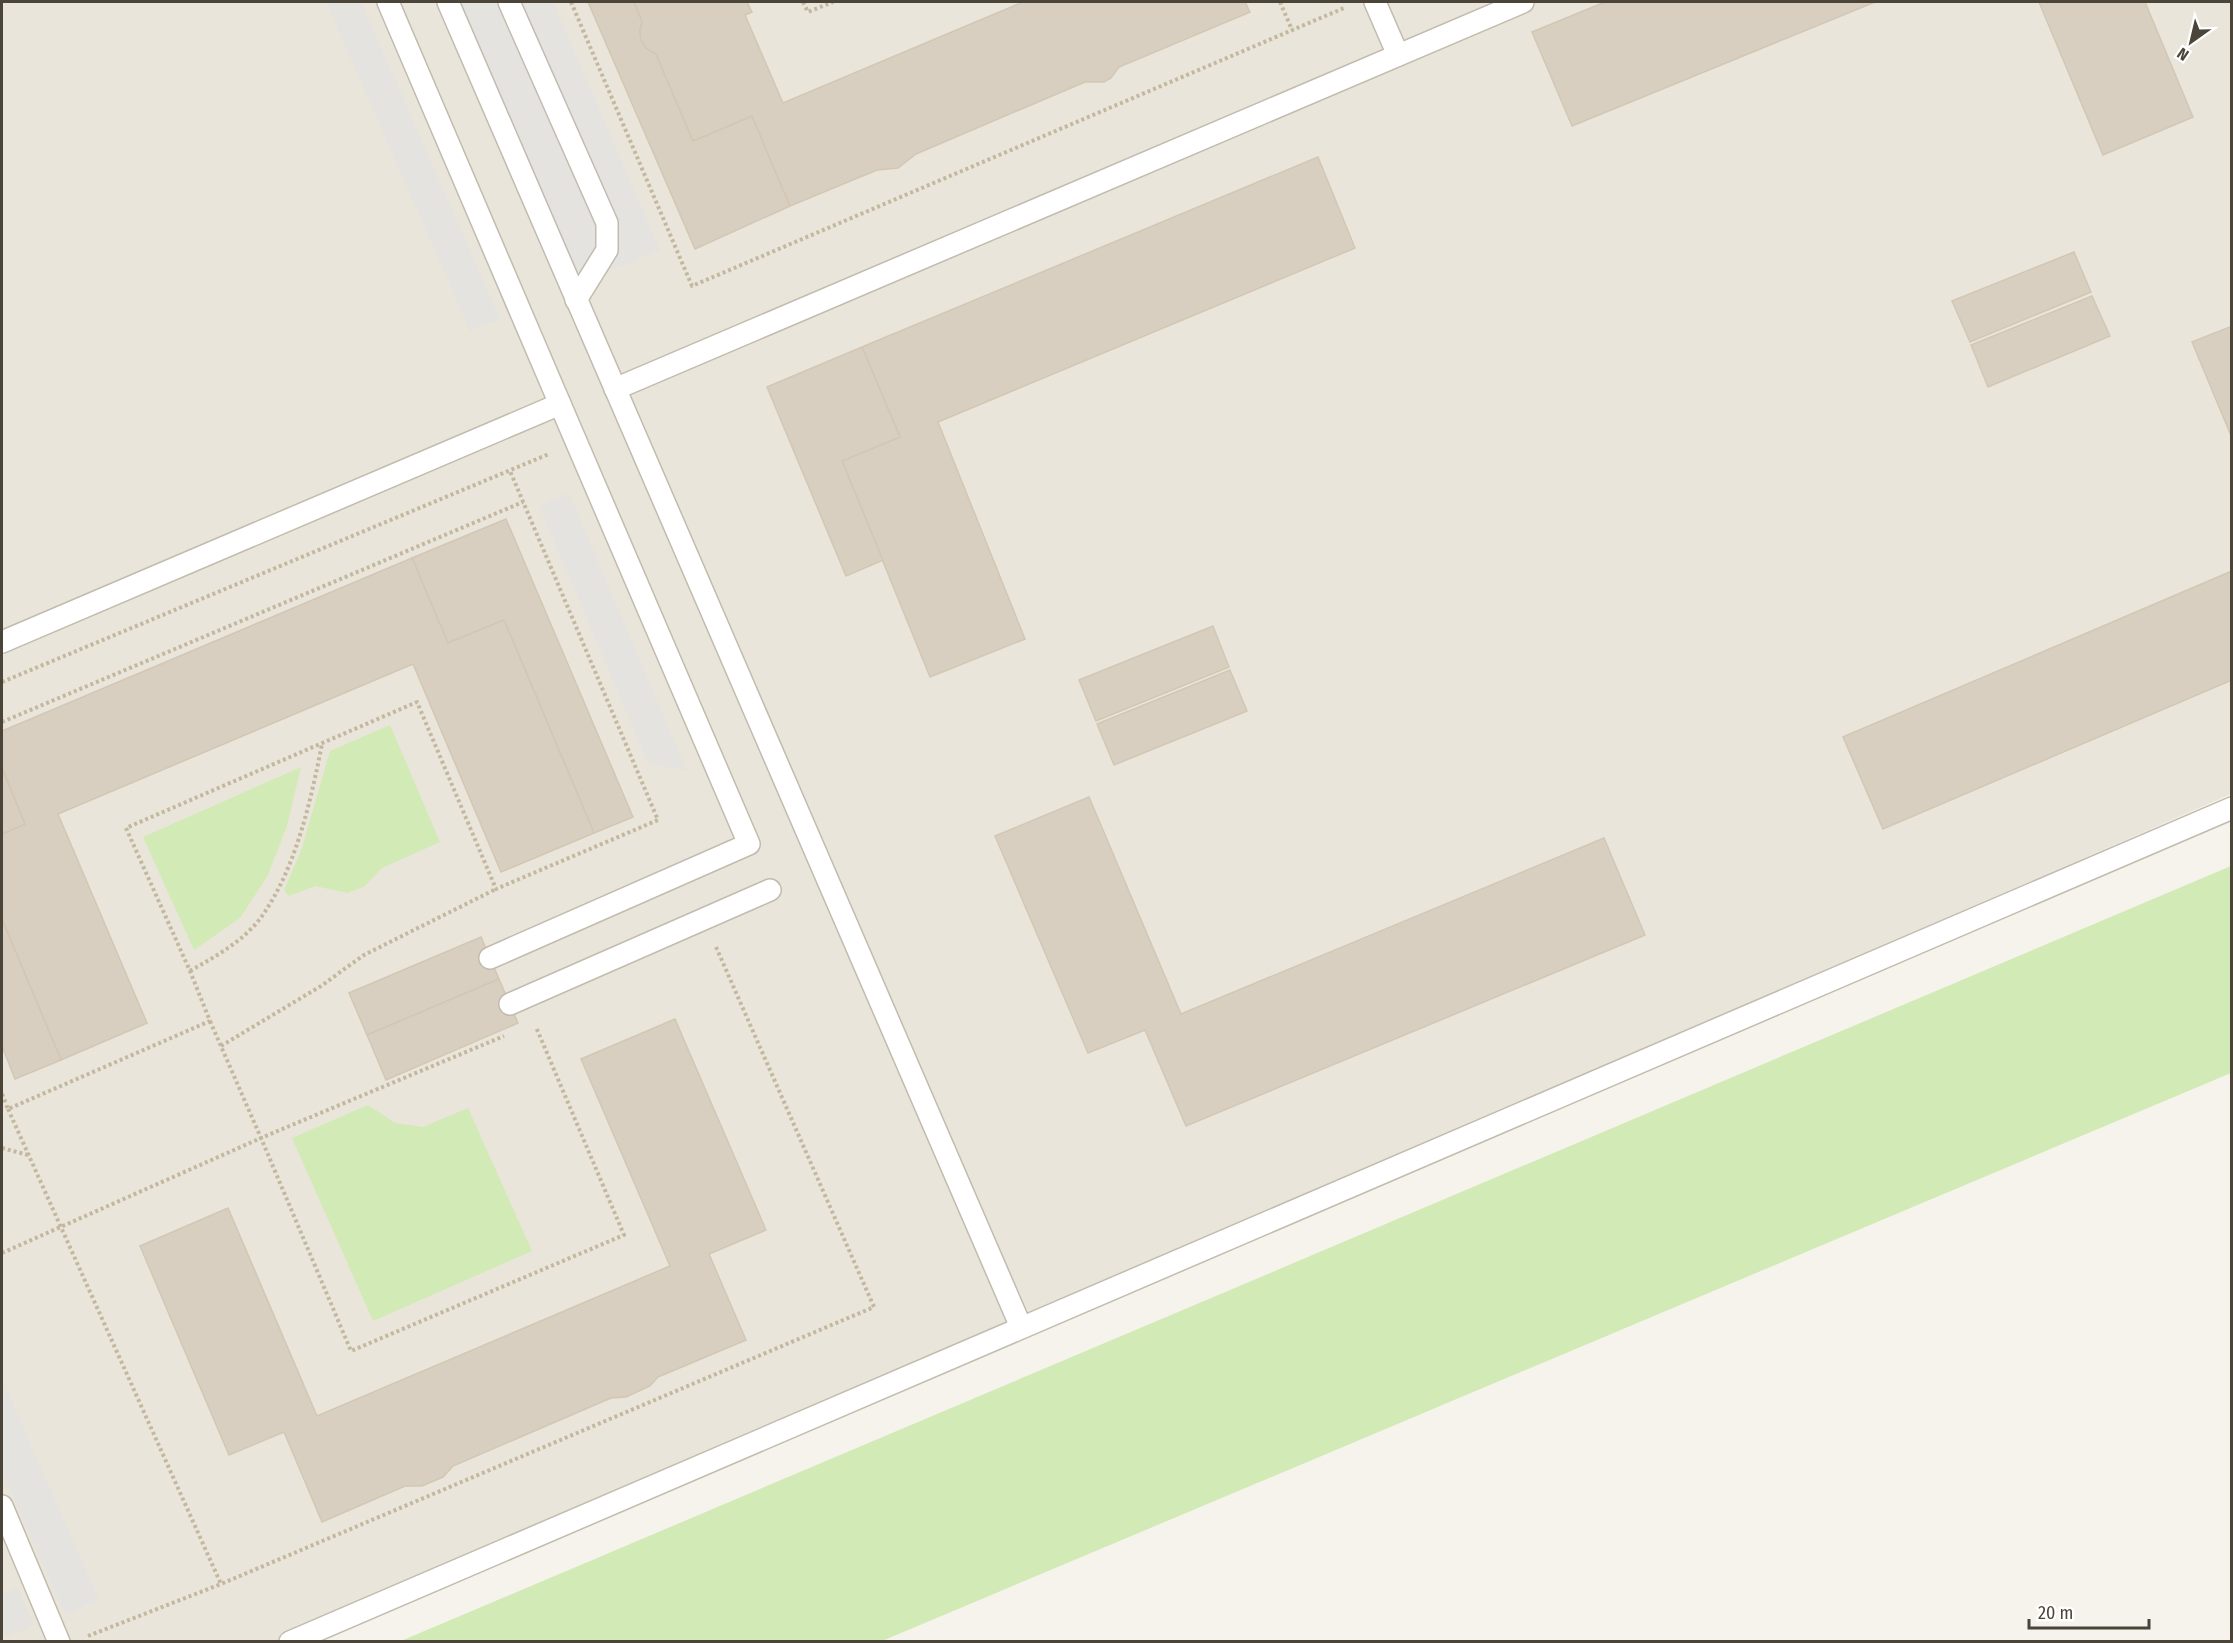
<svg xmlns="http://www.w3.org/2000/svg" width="2233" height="1643" viewBox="0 0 2233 1643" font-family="'Fira Sans Condensed',sans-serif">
	<rect width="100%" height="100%" fill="#f6f3ec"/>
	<path fill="#eae5da" d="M2 2H2231V794L286 1641 2 1642Z"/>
	<g fill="#d2eab5">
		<path d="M390 725 440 842 382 868 365 886 348 893 315 886 289 896 284 890 301 851 330 751Z"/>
		<path d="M301 767 287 826 267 877 240 918 194 950 143 837Z"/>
		<path d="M2231 866V1073L882 1641H401Z"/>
		<path d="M368 1105 395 1123 423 1127 468 1108 532 1251 373 1321 292 1138Z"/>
	</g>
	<g fill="#e5e3e0">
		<path d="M326 2H361L500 319 470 331Z"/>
		<path d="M456 2H553L660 250 578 284Z"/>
		<path d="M569 493 687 771 648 763 539 506Z"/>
		<path d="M2 1379 99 1600 65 1615 2 1471Z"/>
		<path d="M17 1587 34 1625 7 1637 2 1625V1594Z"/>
	</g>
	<g fill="#d8cfc1" stroke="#d3c7b4" stroke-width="1.5">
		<path d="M588 2H634L642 21 640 31 641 40 646 48 656 54 693 141 752 116 790 206 695 249Z"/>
		<path d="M634 2H747L752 12 745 15 783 103 1023 2H1245L1250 12 1119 67 1111 78 1104 82H1085L916 154 898 168 877 170 790 206 752 116 693 141 656 54 646 48 641 40 640 31 642 21Z"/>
		<path d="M1605 2H1875L1572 126 1532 32Z"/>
		<path d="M2039 2H2145L2193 117 2103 155Z"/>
		<path d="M1318 157 1355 248 938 422 1025 639 930 677 842 461 900 437 862 347Z"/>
		<path d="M2074 252 2091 292 1970 342 1952 301Z"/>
		<path d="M2092 296 2110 336 1988 387 1971 345Z"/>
		<path d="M2232 326V438L2192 342Z"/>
		<path d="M862 347 900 437 842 461 883 560 846 576 767 387Z"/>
		<path d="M506 519 633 817 594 833 504 620 448 643 412 558Z"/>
		<path d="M412 558 448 643 504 620 594 833 501 872 413 664 58 814 147 1023 61 1060 2 919V834L25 824 2 768V731Z"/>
		<path d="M2232 571V680L1883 829 1843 737Z"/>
		<path d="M1213 626 1229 667 1096 721 1079 680Z"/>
		<path d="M1230 670 1247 711 1114 765 1097 724Z"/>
		<path d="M2 768 25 824 2 834Z"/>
		<path d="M1089 797 1181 1014 1604 838 1645 935 1186 1126 1145 1030 1088 1053 995 836Z"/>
		<path d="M2 919 61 1060 15 1079 2 1046Z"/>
		<path d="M481 937 499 979 367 1035 349 993Z"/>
		<path d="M499 979 518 1023 386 1080 367 1035Z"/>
		<path d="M675 1019 766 1230 709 1254 746 1340 658 1377 650 1386 626 1397 611 1398 453 1466 443 1477 422 1486H405L322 1522 284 1432 229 1455 140 1246 228 1208 317 1416 670 1266 581 1059Z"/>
	</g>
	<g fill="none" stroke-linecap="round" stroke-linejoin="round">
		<g stroke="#c2bbae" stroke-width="24">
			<g id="service">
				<path d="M388 2 560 404"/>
				<path d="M448 2 1021 1327"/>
				<path d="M509 2 607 223V250L576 300"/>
				<path d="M1375 2 1398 55"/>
				<path d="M615 389 1523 2"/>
				<path d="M2 642 560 404 749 844 490 958"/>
				<path d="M510 1004 770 890"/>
				<path d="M2 1506 59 1642"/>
				<path d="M290 1642 2232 808"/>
			</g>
		</g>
		<g stroke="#c4b79f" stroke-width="4" stroke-dasharray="3 3" stroke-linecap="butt">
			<path d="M571 2 692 286 1344 8"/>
			<path d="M803 2 808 12 833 2"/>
			<path d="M1280 2 1292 30"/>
			<path d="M2 682 549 454"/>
			<path d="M2 722 523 502"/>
			<path d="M190 971C216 956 244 941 262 916 296 868 311 800 322 744"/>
			<path d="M210 1021 261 1138 504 1036"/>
			<path d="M221 1046 321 986 364 955 496 889"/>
			<path d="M2 1094 8 1109 210 1021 190 971 126 828 417 702 496 889 658 820 510 471"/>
			<path d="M8 1109 221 1584 874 1307 716 947"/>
			<path d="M2 1148 28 1155"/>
			<path d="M2 1253 261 1138 351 1351 624 1235 536 1027"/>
			<path d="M88 1636 221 1584"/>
		</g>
		<use href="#service" stroke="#fff" stroke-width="21"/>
	</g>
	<rect width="2233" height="1643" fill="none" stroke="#4b4439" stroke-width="6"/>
	<g transform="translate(2191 42) rotate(214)" stroke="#ffffff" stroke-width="4.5" paint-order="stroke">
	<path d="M0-4.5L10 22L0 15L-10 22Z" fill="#4b4439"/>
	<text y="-9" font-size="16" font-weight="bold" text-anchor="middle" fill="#4b4439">N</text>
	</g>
	<path d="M2029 1619v9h120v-9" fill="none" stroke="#4b4439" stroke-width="3"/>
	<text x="2038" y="1619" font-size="18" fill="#4b4439" stroke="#ffffff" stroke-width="4.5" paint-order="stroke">20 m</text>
</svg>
